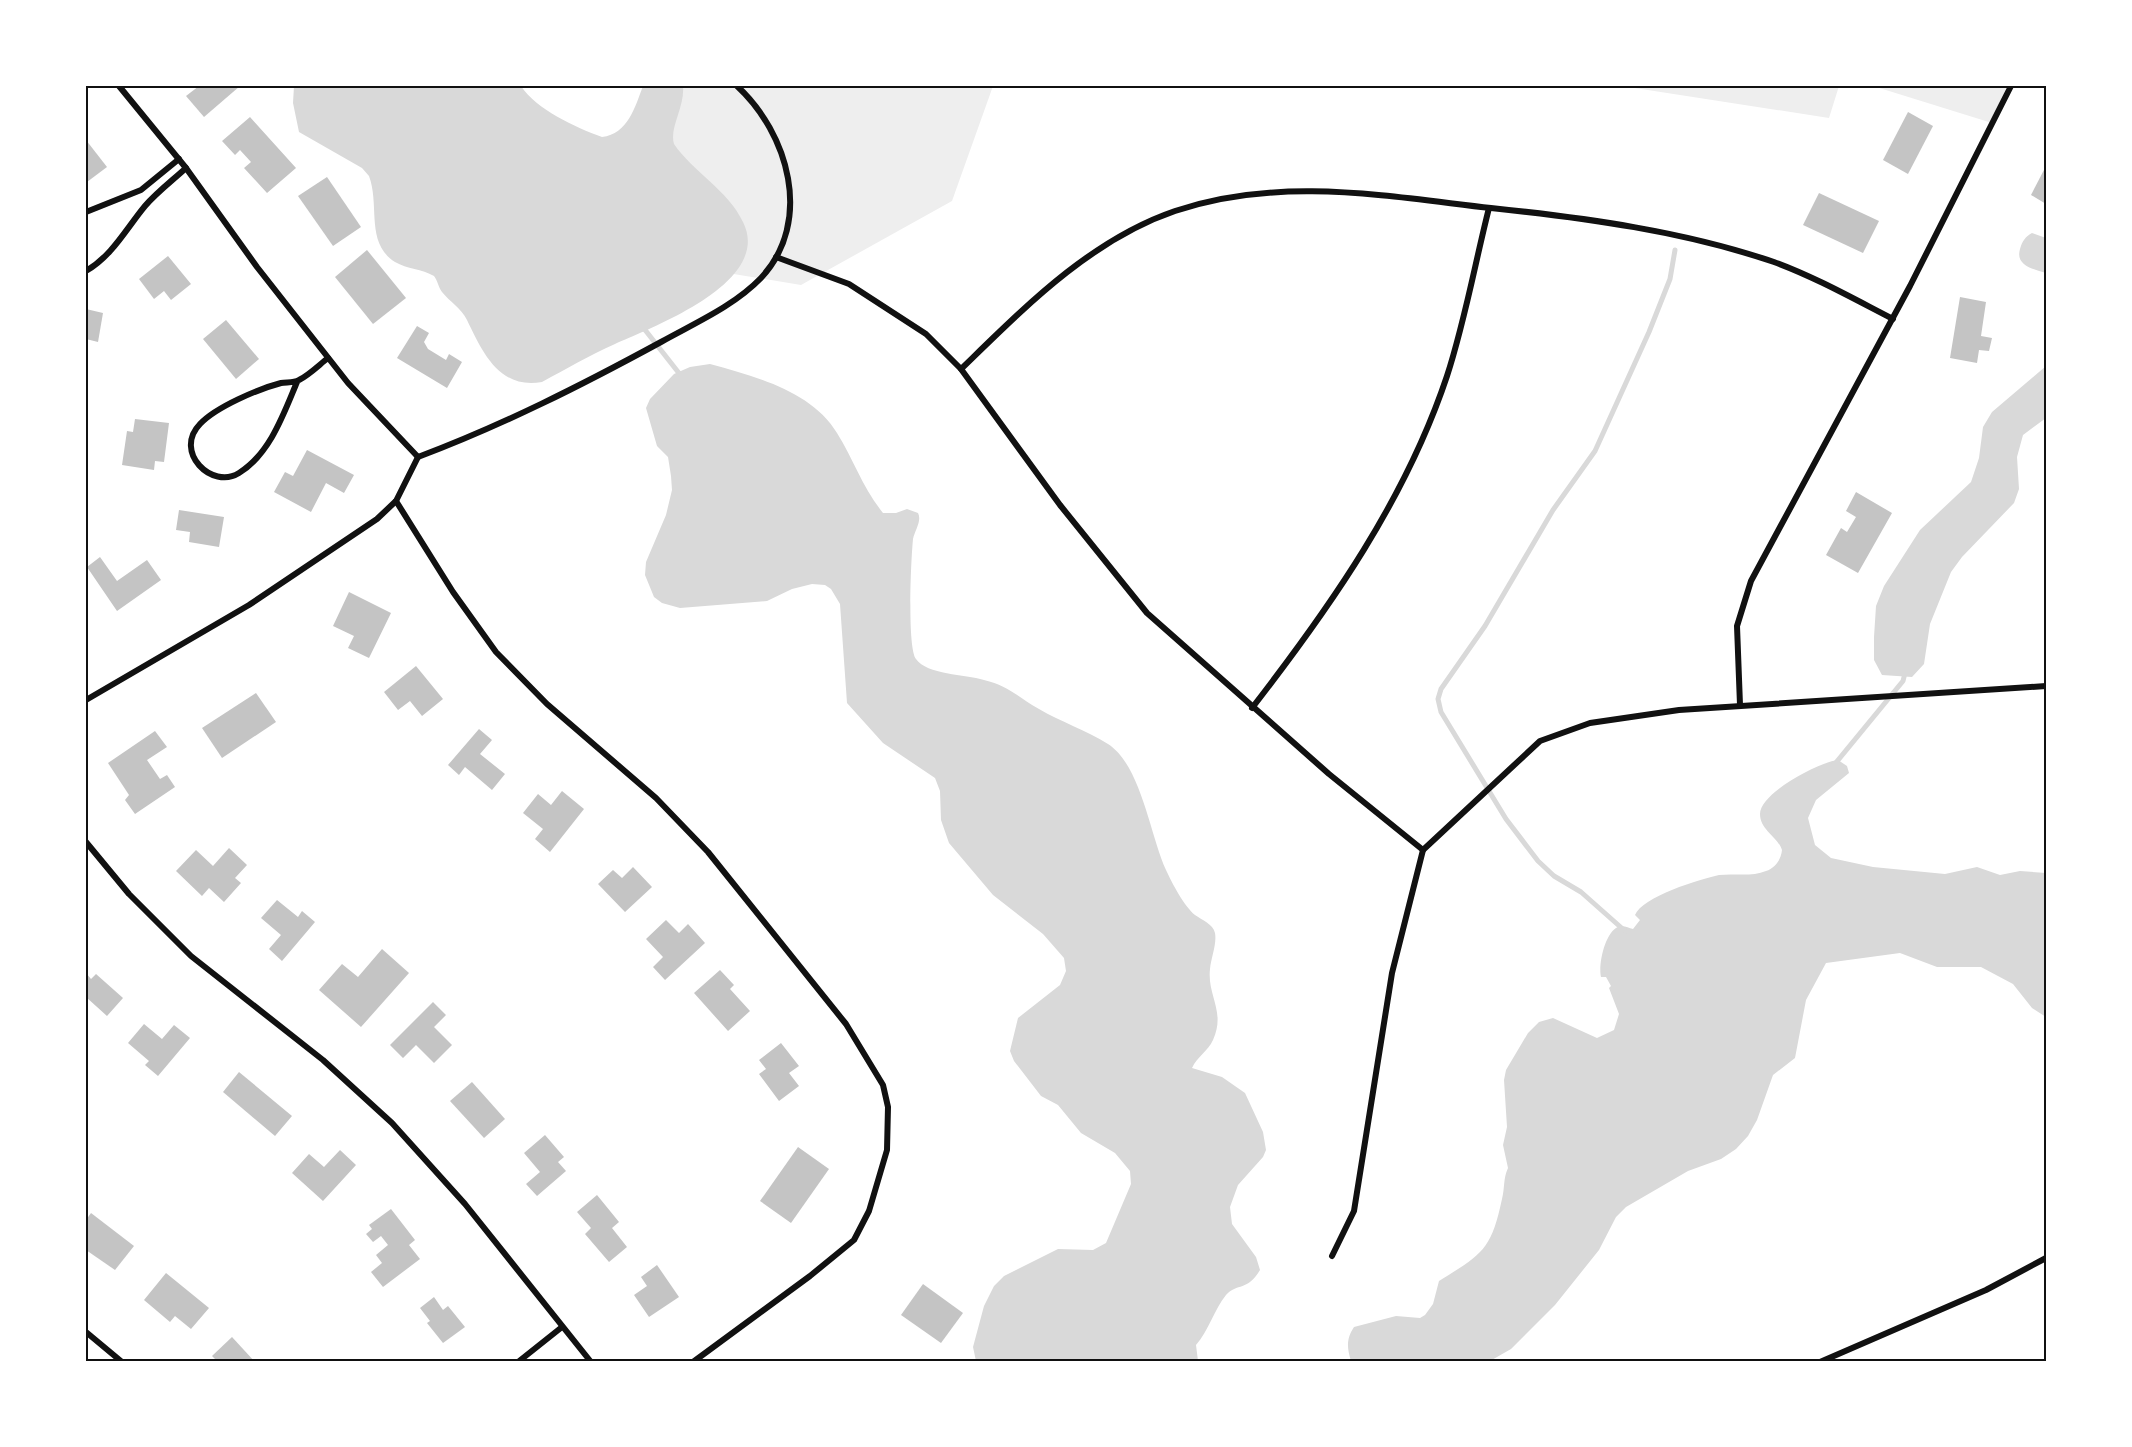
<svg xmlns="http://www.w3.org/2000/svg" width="2132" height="1447" viewBox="0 0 2132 1447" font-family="'IBM Plex Serif',serif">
	<rect width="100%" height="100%" fill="#fff"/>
	<g fill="#eee">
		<path d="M686 86H993L952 201 801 285 685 266 593 161Z"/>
		<path d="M1622 86H1839L1829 118Z"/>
		<path d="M1873 86H2007L1992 123Z"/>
	</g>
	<g fill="#d9d9d9">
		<path d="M294 86H521C537 110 575 127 602 137 628 134 635 107 643 86H683C685 107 669 128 674 144 693 172 728 190 743 222 773 282 655 326 615 344 590 355 566 369 542 382 499 390 482 351 467 320 461 308 450 302 442 292 438 287 438 281 434 276 422 269 407 269 395 262 365 243 380 205 369 176L362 168 299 132 293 103Z"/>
		<path d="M2032 233 2046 238V273C2034 269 2015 266 2020 249 2022 241 2026 236 2032 233Z"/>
		<path d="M710 364C754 376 812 391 837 433 854 460 862 487 883 513H896L907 509 918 513C922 521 915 530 913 539 911 559 907 647 916 659 927 675 965 674 984 680 1009 686 1018 697 1039 709 1061 722 1086 730 1108 744 1141 765 1150 835 1166 870 1172 883 1184 906 1195 915 1202 920 1213 924 1215 933 1217 944 1211 958 1210 969 1207 996 1226 1011 1213 1040 1208 1051 1197 1057 1192 1068L1222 1077 1245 1093 1263 1132 1266 1150 1263 1157 1238 1185 1230 1207 1232 1224 1256 1257 1260 1270C1248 1291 1237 1283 1226 1295 1214 1310 1209 1330 1196 1345L1198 1361H976L973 1347 984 1306 994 1286 1004 1276 1058 1249 1093 1250 1106 1243 1131 1184 1130 1171 1115 1153 1081 1133 1058 1105 1041 1096 1014 1061 1010 1051 1018 1018 1060 985 1066 971 1064 958 1043 934 993 895 949 843 941 820 940 791 935 778 883 743 847 703 840 604 831 589 825 585 812 584 792 589 767 601 680 608 662 603 654 597 645 575 646 562 666 515 672 490 671 476 668 457 657 446 646 408 650 399 674 374 690 367Z"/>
		<path d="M2046 366V418L2023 435 2017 457 2019 489 2014 503 1962 557 1951 572 1930 624 1924 664 1912 677 1882 675 1874 660V637L1876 606 1884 586 1920 530 1971 482 1979 458 1983 427 1992 412Z"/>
		<path d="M1838 760 1847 766 1849 773 1816 800 1808 818 1815 845 1831 858 1873 867 1945 874 1977 867 2000 875 2020 871 2046 873V1017L2032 1008 2013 984 1981 967H1937L1900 953 1826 963 1806 1000 1795 1058 1773 1075 1757 1120 1748 1136 1736 1149 1721 1159 1688 1171 1626 1207 1616 1217 1599 1250 1555 1305 1511 1349 1490 1361H1351C1347 1348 1346 1339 1354 1327L1396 1316 1420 1318 1425 1315 1433 1304 1439 1281C1482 1254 1491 1251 1502 1199 1505 1187 1503 1179 1508 1168L1503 1145 1507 1127 1504 1080 1506 1070 1528 1033 1539 1022 1553 1018 1597 1038 1614 1030 1619 1014 1609 988 1611 986 1606 977H1601C1598 965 1605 932 1618 927 1624 925 1628 928 1633 929L1640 920 1635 915C1642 897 1700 879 1719 875 1734 873 1752 877 1766 871 1775 868 1781 860 1782 850 1778 837 1760 830 1760 814 1760 793 1819 762 1838 760Z"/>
	</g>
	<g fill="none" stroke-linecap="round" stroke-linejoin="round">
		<g stroke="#d9d9d9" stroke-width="5">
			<path d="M642 326 682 377"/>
			<path d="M1834 765 1903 681 1905 673"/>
			<path d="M1625 931 1581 892 1554 876 1538 861 1506 819 1441 712 1438 699 1441 689 1485 626 1553 510 1595 451 1649 332 1670 279 1675 250"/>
		</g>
	</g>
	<g fill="#c4c4c4">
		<path d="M199 86H240L204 117 186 96Z"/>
		<path d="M1908 112 1933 126 1908 174 1883 160Z"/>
		<path d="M250 117 296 168 267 193 244 168 251 162 240 150 235 155 222 141Z"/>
		<path d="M86 140 107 167 87 182 86 180Z"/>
		<path d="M2046 166V204L2031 195Z"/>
		<path d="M327 177 361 227 333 246 298 196Z"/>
		<path d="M1819 193 1879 221 1863 253 1803 225Z"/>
		<path d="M367 250 406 298 373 324 335 277Z"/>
		<path d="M168 256 191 284 171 300 164 291 154 299 139 279Z"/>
		<path d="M1960 297 1986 302 1981 336 1992 338 1989 351 1979 350 1977 363 1950 358Z"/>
		<path d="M86 309 103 313 98 342 86 339Z"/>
		<path d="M226 320 259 359 236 379 203 339Z"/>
		<path d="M417 326 429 333 424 342 428 349 446 360 449 354 462 362 447 388 397 358Z"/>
		<path d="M135 419 169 423 164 462 155 461 154 470 122 465 127 431 133 432Z"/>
		<path d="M307 450 354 475 344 493 326 483 311 512 274 492 285 472 293 476Z"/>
		<path d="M1856 492 1892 513 1858 573 1826 555 1841 528 1847 532 1856 517 1846 511Z"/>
		<path d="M179 510 224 517 219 547 189 542 190 532 176 530Z"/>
		<path d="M100 557 117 581 147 560 161 580 117 611 87 567Z"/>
		<path d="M349 592 391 613 369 658 348 648 354 636 333 626Z"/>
		<path d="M416 666 443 699 422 716 410 701 398 710 384 692Z"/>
		<path d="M256 693 276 722 222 758 202 728Z"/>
		<path d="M479 729 492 740 480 754 505 774 492 790 465 767 459 775 448 765Z"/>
		<path d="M155 731 167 747 147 760 160 779 167 775 175 787 135 814 125 800 129 795 108 763Z"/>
		<path d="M562 791 584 809 550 852 535 839 543 829 523 813 538 794 551 805Z"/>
		<path d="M229 848 247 865 235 878 241 883 224 902 209 888 202 896 176 871 196 850 213 866Z"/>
		<path d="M633 867 652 887 625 912 598 884 613 870 622 878Z"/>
		<path d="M277 900 298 917 302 911 315 922 282 961 269 949 281 935 261 918Z"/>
		<path d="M666 920 679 933 688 924 705 943 665 980 653 967 663 957 646 939Z"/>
		<path d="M382 949 409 973 361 1027 319 990 342 964 358 977Z"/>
		<path d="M720 970 734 985 730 989 750 1011 728 1031 694 993Z"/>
		<path d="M86 973 91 979 96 974 123 998 107 1016 86 997Z"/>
		<path d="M433 1002 446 1015 434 1027 452 1045 434 1063 416 1045 403 1058 390 1045Z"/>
		<path d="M144 1024 162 1039 174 1025 190 1038 158 1076 145 1065 149 1061 128 1043Z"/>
		<path d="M781 1043 799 1066 789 1073 799 1086 779 1101 759 1074 766 1069 759 1060Z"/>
		<path d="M239 1072 292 1116 275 1136 223 1092Z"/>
		<path d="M472 1082 505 1119 484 1138 450 1101Z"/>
		<path d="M545 1135 564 1157 558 1162 566 1171 537 1196 526 1184 540 1172 524 1153Z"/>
		<path d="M798 1147 829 1169 791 1223 760 1201Z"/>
		<path d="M340 1150 356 1165 323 1201 292 1173 309 1154 324 1167Z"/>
		<path d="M597 1195 619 1222 612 1228 627 1247 609 1262 585 1234 591 1228 577 1212Z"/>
		<path d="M391 1209 415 1240 409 1245 420 1259 383 1287 371 1272 382 1263 376 1255 388 1245 381 1236 373 1242 366 1234 372 1229 369 1225Z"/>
		<path d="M91 1213 134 1246 115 1270 86 1250V1220Z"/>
		<path d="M657 1265 679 1297 649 1317 634 1295 647 1286 641 1277Z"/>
		<path d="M166 1273 209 1308 191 1329 175 1316 170 1322 144 1300Z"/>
		<path d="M923 1284 963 1313 941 1343 901 1315Z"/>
		<path d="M434 1297 443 1310 448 1306 465 1327 443 1343 427 1323 430 1321 420 1308Z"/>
		<path d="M232 1337 255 1362H218L212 1356Z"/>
	</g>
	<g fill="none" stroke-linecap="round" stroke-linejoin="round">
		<g stroke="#111" stroke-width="6">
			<path d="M119 86 186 168 257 267 348 383 418 457"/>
			<path d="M86 212 141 190 179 159"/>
			<path d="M776 257 849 284 926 334 961 369 1060 505 1147 613 1329 774 1423 850 1540 741 1590 723 1679 710 2046 686"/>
			<path d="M86 271C112 256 126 229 145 206 157 192 173 180 186 168"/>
			<path d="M961 369C1024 308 1090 240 1175 211 1279 176 1385 196 1491 208 1586 218 1683 231 1774 262 1815 277 1854 299 1893 319"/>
			<path d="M297 382C284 413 270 454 239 473 212 490 173 452 200 424 216 407 258 389 281 383 287 382 294 383 299 380 309 375 319 365 328 358"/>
			<path d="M418 457C503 425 582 385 661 342 695 323 734 306 761 278 814 221 788 133 737 86"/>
			<path d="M396 501 453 592 496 652 547 704 656 798 708 852 846 1024 883 1085 888 1107 887 1150 869 1211 854 1240 810 1276 693 1362"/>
			<path d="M86 700 249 605 377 519 396 501 418 457"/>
			<path d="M1740 705 1737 626 1751 581 1910 286 2011 86"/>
			<path d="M1252 708C1331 606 1406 499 1447 376 1465 321 1475 263 1489 208"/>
			<path d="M86 842 129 894 191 956 323 1060 392 1123 465 1204 591 1362"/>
			<path d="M1332 1256 1354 1211 1392 973 1423 850"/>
			<path d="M86 1332 122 1362"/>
			<path d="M518 1362 562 1327"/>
			<path d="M1820 1362 1986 1290 2046 1258"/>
		</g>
	</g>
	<rect width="2132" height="1447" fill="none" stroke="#ffffff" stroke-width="174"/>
	<rect x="87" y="87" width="1958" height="1273" fill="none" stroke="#111" stroke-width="2"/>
</svg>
